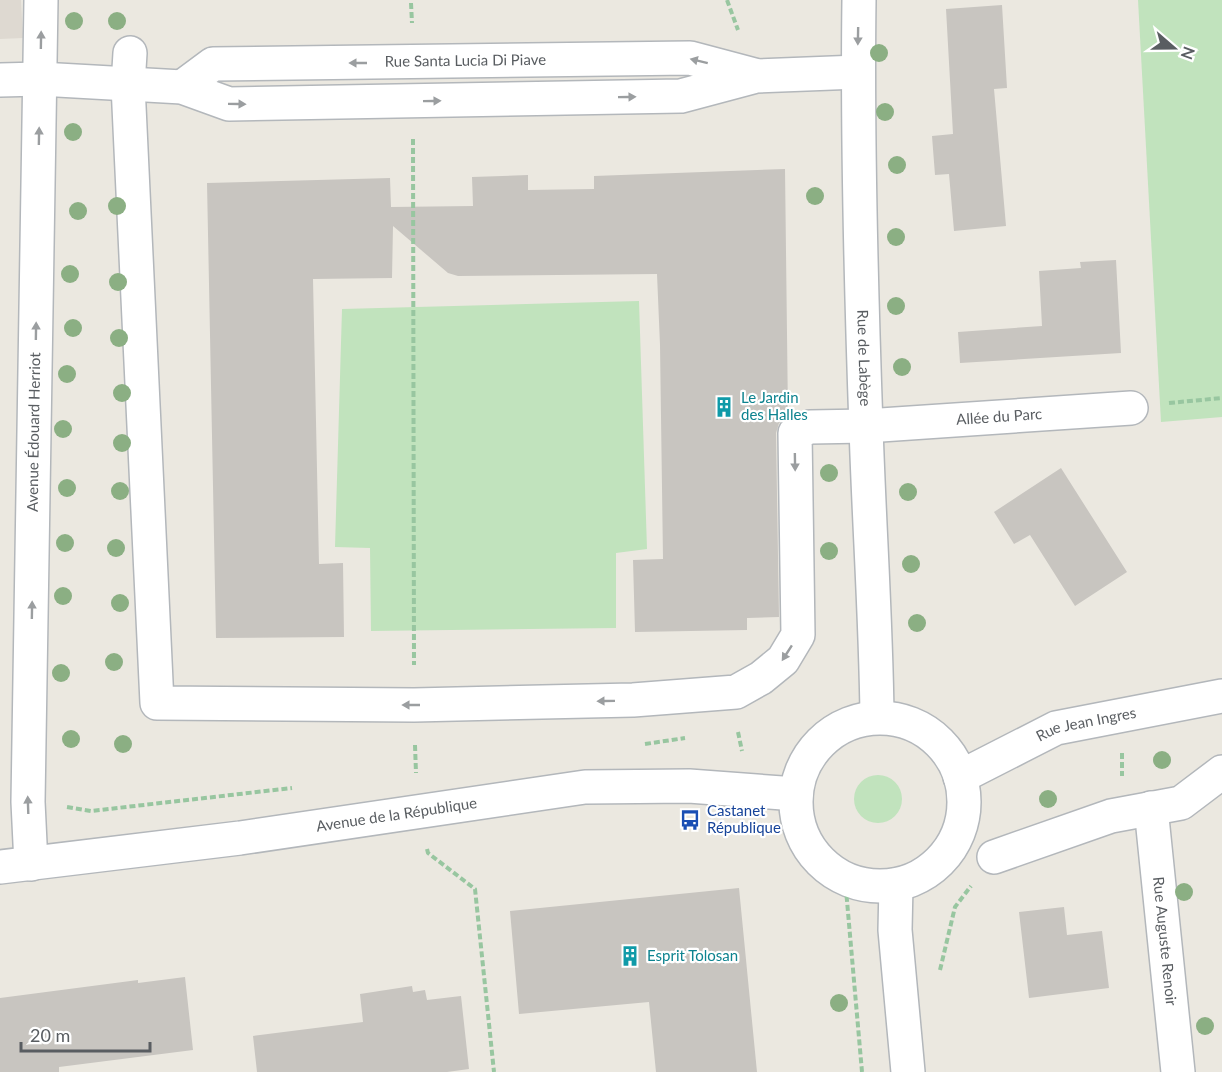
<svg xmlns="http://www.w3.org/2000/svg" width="1222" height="1072" viewBox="0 0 1222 1072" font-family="Lato,sans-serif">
	<rect width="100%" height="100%" fill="#ebe8e0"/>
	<path fill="#ded9d1" d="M0 0H21L23 38 0 39Z"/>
	<g fill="#c1e3bd">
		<path d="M1138 0H1222V417L1161 422Z"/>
		<path d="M639 301 647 549 616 553V628L371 631 370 548 335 547 342 309Z"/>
		<circle cx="878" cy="799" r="24"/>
	</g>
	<g fill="#c8c5c0">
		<path d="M1002 5 1007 88 994 89 1006 226 954 231 949 174 935 175 932 136 953 134 946 9Z"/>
		<path d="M785 169 788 416 779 423 776 433 779 617 747 618V630L635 632 633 560 663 559 660 345 657 274 458 276 448 273 393 226 392 278 313 279 319 564 343 563 344 637 216 638 207 183 390 178 391 207 473 206 472 177 528 175V190L594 189V176Z"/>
		<path d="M1116 260 1121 353 960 363 958 332 1042 326 1039 271 1081 268 1080 262Z"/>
		<path d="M1061 468 1127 572 1075 606 1030 535 1014 544 994 512Z"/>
		<path d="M739 888 757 1072H656L649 1002 519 1014 510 911Z"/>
		<path d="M1064 907 1067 935 1102 931 1109 988 1029 998 1019 912Z"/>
		<path d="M185 977 193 1050 59 1067V1072H0V998L138 980V983Z"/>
		<path d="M412 986 413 992 425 990 427 1000 461 996 469 1069 447 1072H257L253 1036 363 1022 360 994Z"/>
	</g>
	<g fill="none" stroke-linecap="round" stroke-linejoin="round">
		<g stroke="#b3b7bb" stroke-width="36">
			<g id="minor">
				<path id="s1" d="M859 0C857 142 861 285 866 427 869 524 876 620 877 717"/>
				<path id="s2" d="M130 53 128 85 157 703 414 705 633 700 736 692 761 678 783 660 798 635 795 433 810 427 866 426 1131 408"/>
				<path d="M0 80 40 79 182 87 229 104 681 96 756 76 858 72"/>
				<path id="s3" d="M182 87 213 64 690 58 754 75"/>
				<circle cx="880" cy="802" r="84"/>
				<path id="s4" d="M960 777 1056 728 1222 696"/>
				<path id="s5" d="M1151 808 1178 1072"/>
				<path d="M994 857 1111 816 1181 803 1222 772"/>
				<path id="s6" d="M31 864 28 802 41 0"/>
				<path id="s7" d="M0 867 240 838 585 787 689 786 796 794"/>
				<path d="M896 885 895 930 908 1072"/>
			</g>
		</g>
		<g stroke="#98c6a0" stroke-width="4" stroke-dasharray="6 3" stroke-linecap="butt">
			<path d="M727 0 738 30"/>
			<path d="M411 3 412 23"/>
			<path d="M413 139 414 665"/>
			<path d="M1169 403 1222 398"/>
			<path d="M738 732 742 751"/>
			<path d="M645 744 685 738"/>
			<path d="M415 745 416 773"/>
			<path d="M1122 753V776"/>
			<path d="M67 807 91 811 292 788"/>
			<path d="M427 849 428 853 475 889 494 1072"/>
			<path d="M845 878 862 1072"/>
			<path d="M940 970 955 907 971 886"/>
		</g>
		<use href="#minor" stroke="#fff" stroke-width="33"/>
	</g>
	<g fill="#8baf83">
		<circle cx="74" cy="21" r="9"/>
		<circle cx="117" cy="21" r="9"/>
		<circle cx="879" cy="53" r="9"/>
		<circle cx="885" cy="112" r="9"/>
		<circle cx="73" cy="132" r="9"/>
		<circle cx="897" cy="165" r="9"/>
		<circle cx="815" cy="196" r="9"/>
		<circle cx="117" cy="206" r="9"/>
		<circle cx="78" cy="211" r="9"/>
		<circle cx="896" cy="237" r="9"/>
		<circle cx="70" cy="274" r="9"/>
		<circle cx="118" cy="282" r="9"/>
		<circle cx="896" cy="306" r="9"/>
		<circle cx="73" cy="328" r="9"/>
		<circle cx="119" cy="338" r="9"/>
		<circle cx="902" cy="367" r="9"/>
		<circle cx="67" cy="374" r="9"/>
		<circle cx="122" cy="393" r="9"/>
		<circle cx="63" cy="429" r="9"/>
		<circle cx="122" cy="443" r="9"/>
		<circle cx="829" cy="473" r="9"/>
		<circle cx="67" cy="488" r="9"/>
		<circle cx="120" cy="491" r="9"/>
		<circle cx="908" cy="492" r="9"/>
		<circle cx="65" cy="543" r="9"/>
		<circle cx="116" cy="548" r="9"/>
		<circle cx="829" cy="551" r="9"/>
		<circle cx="911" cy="564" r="9"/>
		<circle cx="63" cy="596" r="9"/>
		<circle cx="120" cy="603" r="9"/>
		<circle cx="917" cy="623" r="9"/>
		<circle cx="114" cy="662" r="9"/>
		<circle cx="61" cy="673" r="9"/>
		<circle cx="71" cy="739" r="9"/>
		<circle cx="123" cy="744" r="9"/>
		<circle cx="1162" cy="760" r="9"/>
		<circle cx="1048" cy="799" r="9"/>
		<circle cx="1184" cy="892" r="9"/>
		<circle cx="839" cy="1003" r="9"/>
		<circle cx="1205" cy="1026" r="9"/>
	</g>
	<defs><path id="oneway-solid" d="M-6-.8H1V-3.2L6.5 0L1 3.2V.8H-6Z" transform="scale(1.5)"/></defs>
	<g fill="#9b9ea0">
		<use href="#oneway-solid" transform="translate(858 36) rotate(91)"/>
		<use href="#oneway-solid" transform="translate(41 40) rotate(-89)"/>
		<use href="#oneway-solid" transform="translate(699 61) rotate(-166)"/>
		<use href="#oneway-solid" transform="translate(358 63) rotate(180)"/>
		<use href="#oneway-solid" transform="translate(627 97) rotate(-1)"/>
		<use href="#oneway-solid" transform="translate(432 101) rotate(-1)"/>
		<use href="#oneway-solid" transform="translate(237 104) rotate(1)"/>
		<use href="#oneway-solid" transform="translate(39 136) rotate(-89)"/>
		<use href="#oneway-solid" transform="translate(36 331) rotate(-89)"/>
		<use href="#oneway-solid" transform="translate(795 462) rotate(89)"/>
		<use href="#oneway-solid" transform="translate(32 610) rotate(-89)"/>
		<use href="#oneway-solid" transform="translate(787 653) rotate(123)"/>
		<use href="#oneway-solid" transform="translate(606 701) rotate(179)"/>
		<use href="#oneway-solid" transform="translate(411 705) rotate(180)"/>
		<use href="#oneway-solid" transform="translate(28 805) rotate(-92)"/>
	</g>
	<defs>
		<g id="building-bare" transform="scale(1.62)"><path d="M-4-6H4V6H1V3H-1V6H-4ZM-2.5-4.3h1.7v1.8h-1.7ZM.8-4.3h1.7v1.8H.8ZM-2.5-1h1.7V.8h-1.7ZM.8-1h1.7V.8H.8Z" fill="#0f9aa8" stroke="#fff" stroke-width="2.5" paint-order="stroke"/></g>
		<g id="bus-bare" transform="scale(1.62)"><path d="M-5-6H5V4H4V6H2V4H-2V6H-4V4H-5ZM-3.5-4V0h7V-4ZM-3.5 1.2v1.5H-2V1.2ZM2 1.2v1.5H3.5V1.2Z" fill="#1a4fb4" stroke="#fff" stroke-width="2.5" paint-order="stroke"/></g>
	</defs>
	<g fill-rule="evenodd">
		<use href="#building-bare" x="724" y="407"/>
		<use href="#bus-bare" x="690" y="820"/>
		<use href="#building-bare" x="630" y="956"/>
	</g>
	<g text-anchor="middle" stroke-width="4.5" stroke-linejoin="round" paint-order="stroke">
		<g font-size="15" fill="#595d61" stroke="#fff">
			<text dy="5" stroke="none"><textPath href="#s3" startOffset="291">Rue Santa Lucia Di Piave</textPath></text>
			<text dy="5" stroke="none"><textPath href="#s1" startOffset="358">Rue de Labège</textPath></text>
			<text dy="5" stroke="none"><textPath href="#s2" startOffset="1724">Allée du Parc</textPath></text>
			<text dy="5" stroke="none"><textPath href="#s6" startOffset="432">Avenue Édouard Herriot</textPath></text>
			<text dy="5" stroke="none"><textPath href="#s4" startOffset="138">Rue Jean Ingres</textPath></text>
			<text dy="5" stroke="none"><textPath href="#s7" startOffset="400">Avenue de la République</textPath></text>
			<text dy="5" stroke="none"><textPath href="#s5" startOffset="134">Rue Auguste Renoir</textPath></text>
		</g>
		<g font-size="15" fill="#0d838f" stroke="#fff" text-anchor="start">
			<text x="741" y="403">Le Jardin<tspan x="741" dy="17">des Halles</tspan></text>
			<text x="647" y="961">Esprit Tolosan</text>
		</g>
		<g font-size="15" fill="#164399" stroke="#fff" text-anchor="start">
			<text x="707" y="816">Castanet<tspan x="707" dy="17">République</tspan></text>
		</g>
	</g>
	<g transform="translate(1174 48) rotate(110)" stroke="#ffffff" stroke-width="4.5" paint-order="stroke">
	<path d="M0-4.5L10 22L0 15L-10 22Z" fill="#595d61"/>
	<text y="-9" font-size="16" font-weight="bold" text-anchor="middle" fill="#595d61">N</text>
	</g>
	<path d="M21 1042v9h129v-9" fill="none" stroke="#595d61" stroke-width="3"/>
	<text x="30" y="1042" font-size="18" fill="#595d61" stroke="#ffffff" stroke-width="4.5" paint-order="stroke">20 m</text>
</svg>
